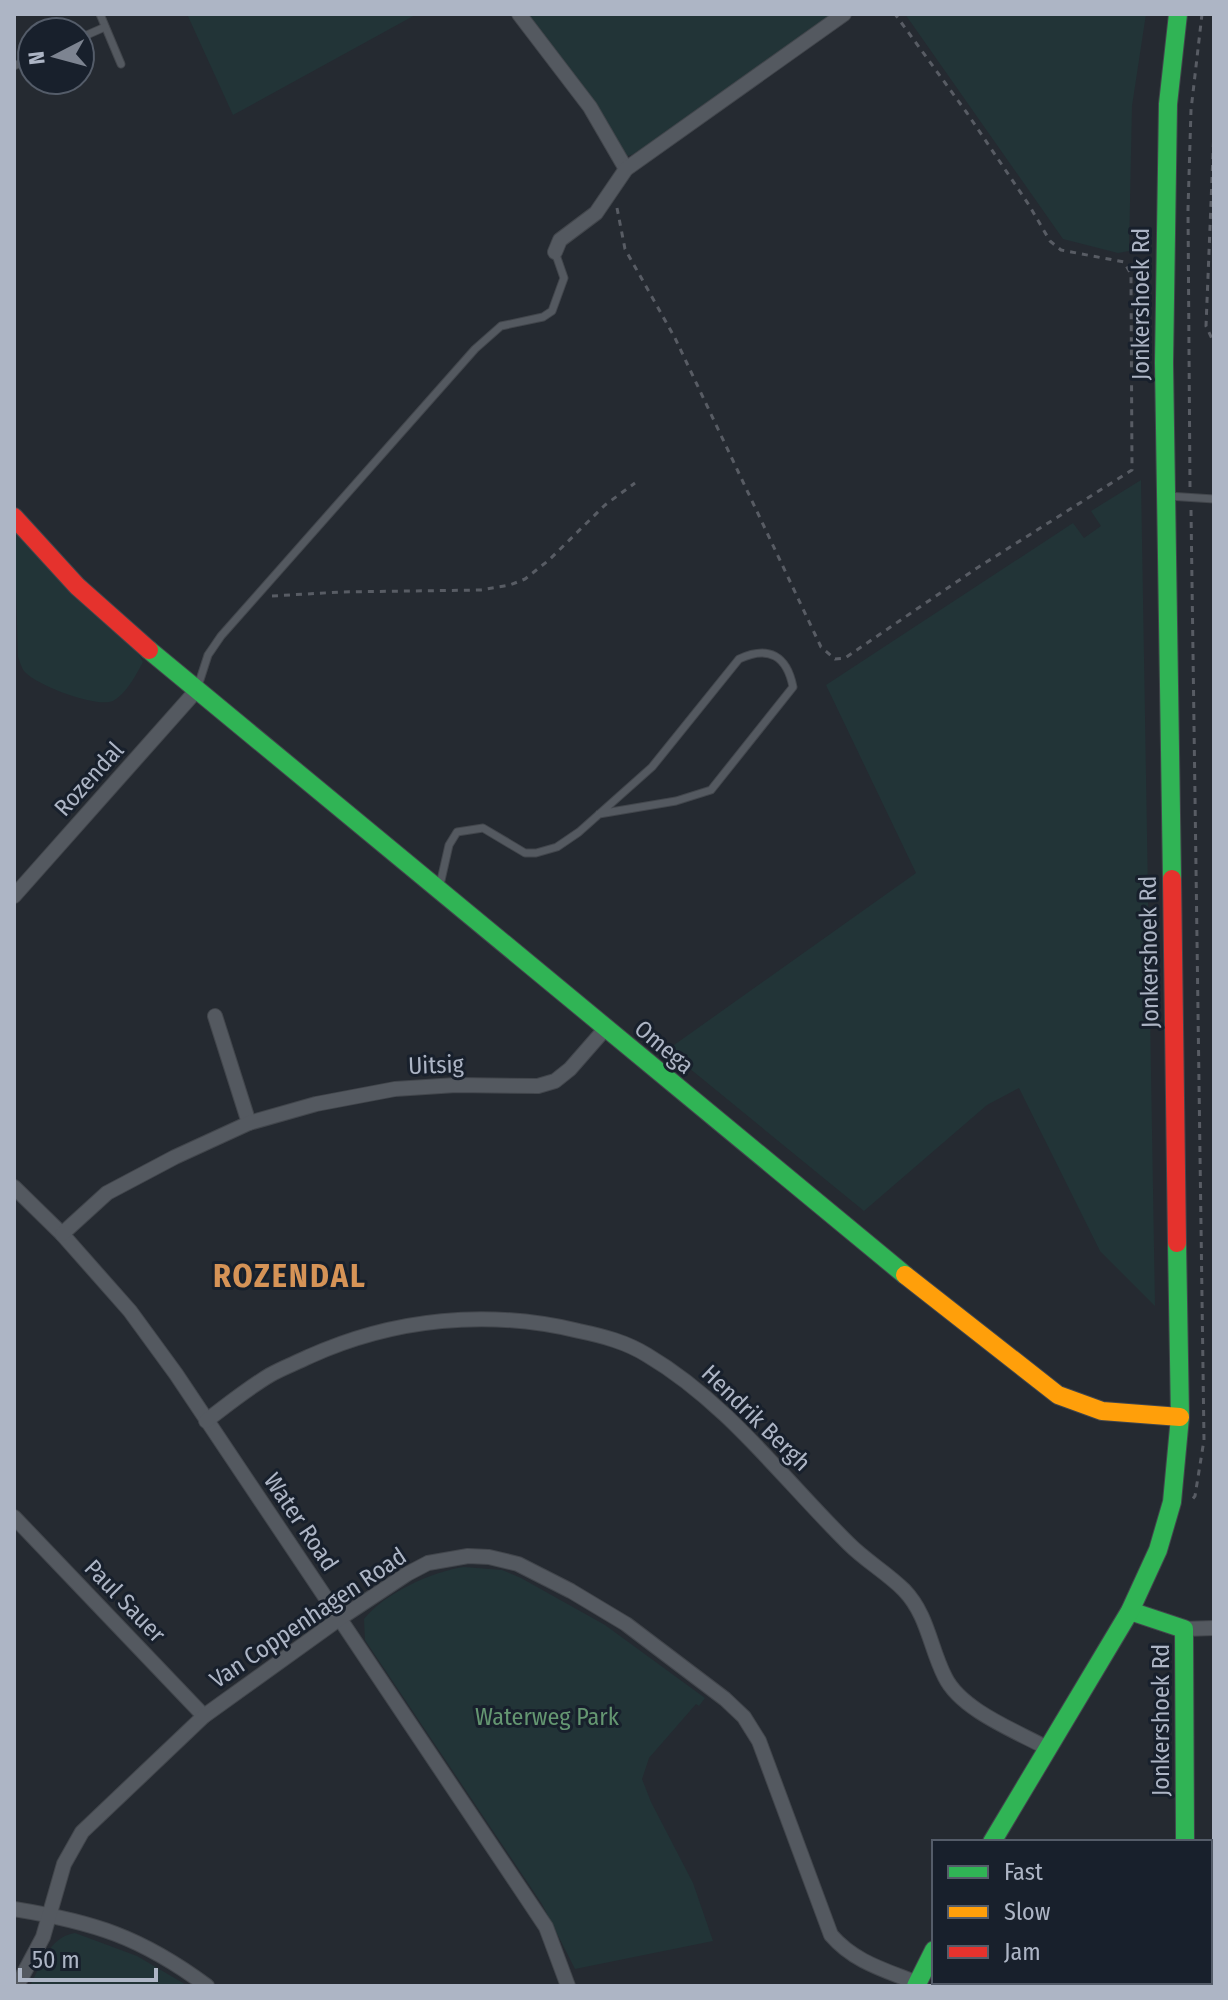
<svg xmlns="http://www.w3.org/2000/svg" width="1228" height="2000" viewBox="0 0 1228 2000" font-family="'Fira Sans Condensed',sans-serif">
	<rect width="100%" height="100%" fill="#252a31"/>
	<g fill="#223437">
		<path d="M187 14H417L233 115Z"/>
		<path d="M525 14H833L634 154 627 156 620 151Z"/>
		<path d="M905 14H1146L1132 106 1129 251 1118 253 1063 239Z"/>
		<path d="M1141 480 1155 1306 1100 1251 1019 1088 987 1105 864 1211 667 1050 916 873 826 685 1073 523 1084 538 1101 526 1091 511Z"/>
		<path d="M14 525 134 646 143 662C136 675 126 694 113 701 96 708 39 686 26 673 22 670 20 662 18 657Z"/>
		<path d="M464 1567 502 1570 521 1578 605 1625 705 1698 699 1706 696 1704 649 1758 642 1779 651 1802 693 1883 713 1941 575 1969 542 1904 365 1640 364 1619C385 1593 431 1572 464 1567Z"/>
		<path d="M75 1933 137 1956 188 1986H30C41 1965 49 1937 75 1933Z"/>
	</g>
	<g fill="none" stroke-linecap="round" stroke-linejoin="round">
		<g stroke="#42464c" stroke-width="9">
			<g id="lane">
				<path d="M100 14 121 64"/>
				<path d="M80 38 105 27"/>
				<path d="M14 66 32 58"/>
				<path d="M1168 496 1214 499"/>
				<path d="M197 689 208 655 221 636 475 349 501 326 543 317 552 311 564 278 555 252"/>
				<path d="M439 889 449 845 457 832 483 828 525 853H536L557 847 579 832 652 767 739 659C769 645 787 656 793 687L711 790 676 801 599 814"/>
			</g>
		</g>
		<g stroke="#42464c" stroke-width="16">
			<g id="street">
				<path d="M519 14 590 107 626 169"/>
				<path d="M555 252 560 240 596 213 626 169 844 14"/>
				<path d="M14 896 196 691"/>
				<path d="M215 1016 249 1123"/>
				<path d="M14 1187 62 1234 130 1311 176 1374 546 1927 568 1986"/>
				<path d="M62 1234 107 1193 175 1157 249 1123 316 1104 395 1089 456 1085 538 1086 555 1081 570 1069 605 1029"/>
				<path d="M206 1421C227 1405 248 1388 270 1375 282 1368 296 1363 308 1357 394 1318 488 1309 579 1331 603 1336 626 1342 647 1355 728 1403 783 1479 849 1544 866 1561 887 1573 904 1590 928 1615 930 1648 945 1677 961 1710 1016 1731 1047 1748"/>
				<path d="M14 1517 204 1716"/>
				<path d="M1184 1629 1214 1628"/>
				<path d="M14 1909C94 1922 141 1937 207 1986"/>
				<path d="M17 1986 43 1937 64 1864 82 1832 204 1716 339 1619 407 1574 428 1563 468 1556 489 1557 518 1564 571 1591 626 1624 725 1699 744 1717 759 1741 831 1935C854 1962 885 1970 917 1983"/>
			</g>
		</g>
		<g stroke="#42464c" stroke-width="20">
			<g id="fast">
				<path d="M149 650 905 1275"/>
				<path d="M1172 879 1164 363 1168 104 1178 14"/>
				<path d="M1130 1611 1184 1629 1185 1842"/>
				<path d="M992 1842 1130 1611 1158 1550 1172 1502 1180 1417 1177 1243"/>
				<path d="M916 1986 934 1950"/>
			</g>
		</g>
		<g stroke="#42464c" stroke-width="20">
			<path id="slow" d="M905 1275 1058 1395 1102 1411 1180 1417"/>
		</g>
		<g stroke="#42464c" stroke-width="20">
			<g id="jam">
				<path d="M14 517 77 586 149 650"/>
				<path d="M1172 879 1177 1243"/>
				<path d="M1185 1982V1986"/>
			</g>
		</g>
		<g stroke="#585c64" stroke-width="3" stroke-dasharray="6 6" stroke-linecap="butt">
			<path d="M1214 129 1206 326 1214 343"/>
			<path d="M617 208 625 249 675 338 821 647 835 659 845 658 977 568 1132 470 1131 274 1124 262 1061 250 1050 241 1029 205 967 113 895 14"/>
			<path d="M1190 487 1188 209 1191 110 1202 14"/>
			<path d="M1191 510 1204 1440 1195 1496 1191 1501"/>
			<path d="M272 596 341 592 481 590 510 585 525 579 549 560 605 505 635 483"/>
		</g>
		<use href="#lane" stroke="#545960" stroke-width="7"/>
		<use href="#street" stroke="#545960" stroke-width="14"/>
		<use href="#fast" stroke="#30b455" stroke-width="18"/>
		<use href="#slow" stroke="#ff9f0a" stroke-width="18"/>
		<use href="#jam" stroke="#e5322d" stroke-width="18"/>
	</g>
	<g text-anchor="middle" stroke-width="6" stroke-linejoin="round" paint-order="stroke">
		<g font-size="24" fill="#adb5c5" stroke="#18202c">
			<text transform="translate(1141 304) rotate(-90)" y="8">Jonkershoek Rd</text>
			<text transform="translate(89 779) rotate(-48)" y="8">Rozendal</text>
			<text transform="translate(1149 952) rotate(-91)" y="8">Jonkershoek Rd</text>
			<text transform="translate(664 1047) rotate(40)" y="8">Omega</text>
			<text transform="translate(436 1065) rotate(-2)" y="8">Uitsig</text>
			<text transform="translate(756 1418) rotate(44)" y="8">Hendrik Bergh</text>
			<text transform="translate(301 1522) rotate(56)" y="8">Water Road</text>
			<text transform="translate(125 1601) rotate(46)" y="8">Paul Sauer</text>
			<text transform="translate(308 1618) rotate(-34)" y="8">Van Coppenhagen Road</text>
			<text transform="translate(1161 1720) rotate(-90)" y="8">Jonkershoek Rd</text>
		</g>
		<g font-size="24" fill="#649671" stroke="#18202c">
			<text x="547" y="1725">Waterweg Park</text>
		</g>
		<g font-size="32" font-weight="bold" letter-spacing="2" fill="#d59357" stroke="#18202c">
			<text x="290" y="1287">ROZENDAL</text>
		</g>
	</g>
	<rect width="1228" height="2000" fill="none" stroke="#adb5c5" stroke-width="32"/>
	<rect x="932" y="1840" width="280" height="144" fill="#18202c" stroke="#545c69" stroke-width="2"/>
	<rect x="948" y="1866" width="40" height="12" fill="#30b455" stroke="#545c69" stroke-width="2"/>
	<text x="1004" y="1880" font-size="24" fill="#adb5c5">Fast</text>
	<rect x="948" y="1906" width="40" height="12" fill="#ff9f0a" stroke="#545c69" stroke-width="2"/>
	<text x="1004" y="1920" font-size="24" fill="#adb5c5">Slow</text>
	<rect x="948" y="1946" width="40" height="12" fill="#e5322d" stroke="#545c69" stroke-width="2"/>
	<text x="1004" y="1960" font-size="24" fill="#adb5c5">Jam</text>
	<g transform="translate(56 56) rotate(264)"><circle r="38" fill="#18202c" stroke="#545c69" stroke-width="2"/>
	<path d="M0-6L14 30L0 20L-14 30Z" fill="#7d8491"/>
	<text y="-12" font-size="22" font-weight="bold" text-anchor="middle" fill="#adb5c5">N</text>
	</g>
	<path d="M20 1968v12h136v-12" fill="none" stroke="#adb5c5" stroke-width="4"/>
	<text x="32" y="1968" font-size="24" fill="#adb5c5" stroke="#18202c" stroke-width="6" paint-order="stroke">50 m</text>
</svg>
